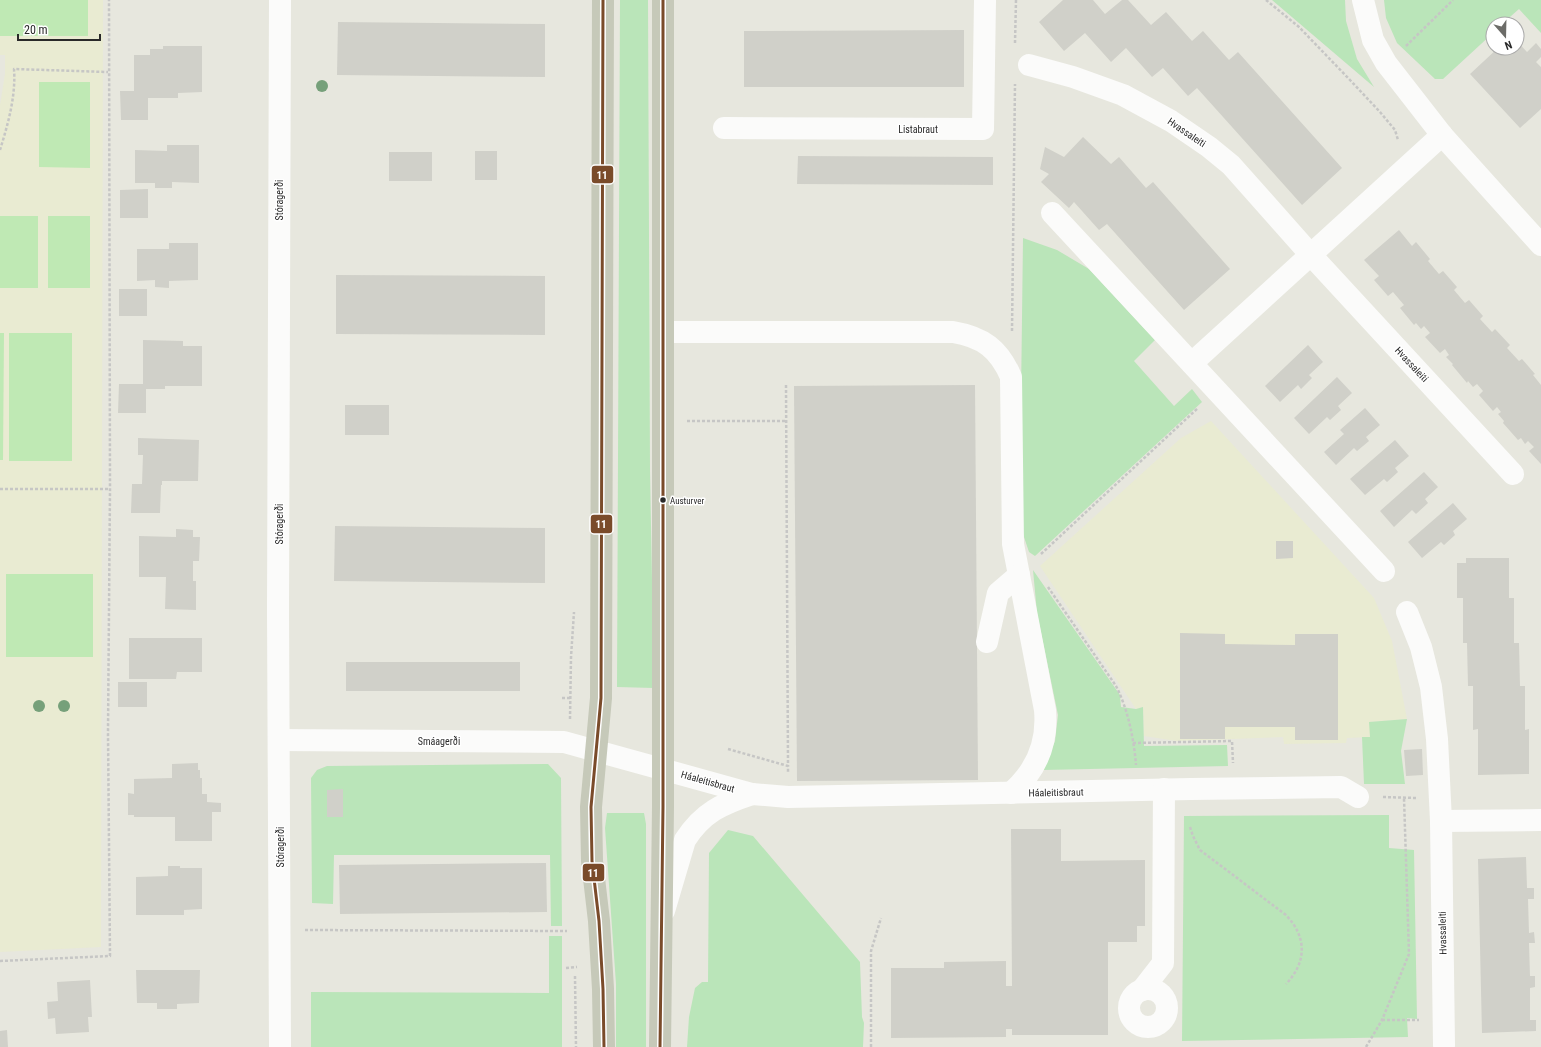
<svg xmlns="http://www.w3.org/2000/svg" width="1541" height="1047" viewBox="0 0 1541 1047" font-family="'Roboto Condensed',sans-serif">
	<rect width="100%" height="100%" fill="#e7e7de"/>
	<g fill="#e9ebd2">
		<path d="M0 0H103L101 947 0 952V105L5 74V55H0Z"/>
		<path d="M1211 421 1374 598 1392 641 1407 719 1370 722V737L1347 738 1346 743 1284 744 1283 737 1177 741 1144 736 1143 707 1136 709 1040 566 1181 438Z"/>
	</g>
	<g fill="#bae5b9">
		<path d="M620 0H648L650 471 654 688 617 687Z"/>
		<path d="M1272 0H1345L1346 21 1357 59 1374 87Z"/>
		<path d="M1384 0H1541V33L1519 9 1502 24H1493V33L1443 79H1435L1397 43 1386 18Z"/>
		<path d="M1023 238 1057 250 1089 269 1155 340 1134 361 1174 406 1192 389 1202 402 1035 556 1029 552 1022 531 1020 476Z"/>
		<path d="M1033 570 1120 695 1121 707 1136 709 1143 707 1144 746 1227 745 1228 766 1043 770 1055 741 1058 715 1037 613Z"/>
		<path d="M1407 719 1401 751 1405 784H1364L1362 737H1370L1369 722Z"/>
		<path d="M548 764 561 778 562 926H551L550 855H334L333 904 312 903 311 778 317 770 327 766Z"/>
		<path d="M607 813H644L646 824V1047H616V984L605 828Z"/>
		<path d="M1389 815V848L1414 850 1417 1019 1407 1018 1408 1037 1182 1041 1184 816Z"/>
		<path d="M728 830 753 836 860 962 862 1017 864 1023 863 1047H687L689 1017 695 988 702 982H708L709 853Z"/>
		<path d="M549 936H562V1047H311V992L549 993Z"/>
	</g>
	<g fill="#bfe9b4">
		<rect x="0" y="0" width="88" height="36"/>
		<path d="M39 82H90V168L39 167Z"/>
		<rect x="0" y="216" width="38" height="72"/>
		<rect x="48" y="216" width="42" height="72"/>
		<path d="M0 333H4L3 460H0Z"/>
		<rect x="9" y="333" width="63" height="128"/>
		<rect x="6" y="574" width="87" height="83"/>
	</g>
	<g fill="#d0d0c9">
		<path d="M1063 0H1093L1105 14 1122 0H1128L1151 25 1166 12 1192 41 1203 31 1229 60 1238 52 1342 168 1302 205 1197 88 1188 96 1163 68 1152 77 1126 48 1111 62 1085 33 1064 51 1039 22Z"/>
		<path d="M338 22 545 24V77L337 75Z"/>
		<path d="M964 30V87H744V31Z"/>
		<path d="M1517 41 1527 52 1536 43 1541 49V57L1536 62 1541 67V109L1520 128 1470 74 1498 48H1517Z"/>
		<path d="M163 46H202V92L178 93V98H148V120H121L120 91H134V55H150V49H163Z"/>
		<path d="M1083 137 1111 164 1119 157 1146 188 1153 182 1230 269 1184 310 1107 224 1099 230 1074 202 1069 208 1041 182 1049 174 1040 169 1045 147 1064 157Z"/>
		<path d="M167 145H199V183L172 182V188H155V183H135V150L167 151Z"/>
		<rect x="475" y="151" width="22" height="29"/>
		<rect x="389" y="152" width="43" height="29"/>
		<path d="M798 156 993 157V185L797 184Z"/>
		<path d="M148 189V218H120V190Z"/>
		<path d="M1399 230 1412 246 1416 242 1430 259 1428 261 1439 274 1443 271 1457 287 1454 290 1465 303 1469 300 1483 316 1480 319 1492 332 1495 329 1510 345 1507 348 1519 361 1522 359 1535 374 1533 375 1541 385V464L1529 451 1534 447 1528 441 1525 444 1521 438 1518 440 1503 423 1504 421 1498 414 1501 412 1497 407 1493 411 1479 395 1483 391 1477 384 1473 387 1468 381 1467 383 1452 365 1453 364 1446 357 1449 355 1445 349 1440 353 1425 337 1430 333 1424 326 1421 329 1416 323 1414 325 1400 308 1404 305 1393 292 1388 296 1374 280 1379 276 1364 260Z"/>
		<path d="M169 243H198V280L169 281V288L155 287V280L137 281V249H169Z"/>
		<path d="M336 275 545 276V335L336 334Z"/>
		<rect x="119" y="289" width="28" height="27"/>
		<path d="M143 340 183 341V346H202V386H165V389H146V413H118L119 384H143Z"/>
		<path d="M1308 345 1323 362 1309 375 1312 378 1301 389 1298 385 1280 402 1265 386Z"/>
		<path d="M1337 377 1352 393 1338 406 1341 410 1330 420 1327 417 1309 434 1294 418Z"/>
		<path d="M975 385 978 780 797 781 794 386Z"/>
		<rect x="345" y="405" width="44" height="30"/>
		<path d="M1365 408 1380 425 1366 437 1369 441 1357 451 1354 448 1336 465 1324 452 1344 434 1340 430Z"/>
		<path d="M138 438 199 440 198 481H162V485H161L160 513H131L132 484H142L143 455H138Z"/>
		<path d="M1395 440 1409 456 1395 468 1398 472 1387 482 1384 479 1365 495 1350 479Z"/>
		<path d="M1424 472 1438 487 1425 499 1428 503 1416 514 1412 510 1394 527 1380 511Z"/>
		<path d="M1453 503 1467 519 1453 531 1455 535 1444 545 1441 542 1422 558 1408 542Z"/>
		<path d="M335 526 545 528V583L334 581Z"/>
		<path d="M176 529 193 530V537H200L199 561H193V581H196V610L165 609 166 577H139V536L176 537Z"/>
		<path d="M1276 541H1293V558L1276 559Z"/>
		<path d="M1466 558H1509V598H1514V643H1519L1520 686H1525V730L1529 729V774L1478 775V729L1473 730V686H1468L1467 643H1463V598H1457V563H1466Z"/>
		<path d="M1180 633 1225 634V644L1295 645V634H1338V740H1295V727H1225V739H1180Z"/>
		<path d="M129 638H202V672H177L176 679H129Z"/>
		<rect x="346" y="662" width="174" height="29"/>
		<rect x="118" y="682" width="29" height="25"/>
		<path d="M1422 749 1423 775 1406 776 1404 750Z"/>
		<path d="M198 763V770H200V778H202V794H207V802L221 803V812H212V841H175V817H134V815H128V793L134 794V779L172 778V764Z"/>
		<path d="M343 789V817H327V790Z"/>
		<path d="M1011 829H1061V861L1145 860V926H1137V942H1108V1035H1012V1029H1006V1037L891 1038V968H944V962L1006 961V986H1012Z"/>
		<path d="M1526 857 1527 888H1534V899H1528L1529 933 1534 932 1535 943H1529L1530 976H1535V987L1530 988V1020H1536V1031L1482 1033 1478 859Z"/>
		<path d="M546 863 547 912 340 914 339 865Z"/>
		<path d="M168 866H180V868H202V909L184 910V915H136V877L168 876Z"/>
		<path d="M136 970H200L199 1003 177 1004V1009H157V1003H137Z"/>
		<path d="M90 980 92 1017H88L89 1032 56 1034 55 1018 48 1019 47 1002 58 1001 57 982Z"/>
		<path d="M7 1030 8 1047H0V1031Z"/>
	</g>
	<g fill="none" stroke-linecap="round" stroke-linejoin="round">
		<g stroke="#c6c6c5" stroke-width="2.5" stroke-dasharray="3 2" stroke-linecap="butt">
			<path d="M1266 0 1299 27 1350 80 1380 112 1395 130 1398 140"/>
			<path d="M1015 43 1016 0"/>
			<path d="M1406 46 1453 0"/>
			<path d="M0 150C8 124 16 96 14 69L108 72"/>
			<path d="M1012 331 1015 84"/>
			<path d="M786 385 788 766"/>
			<path d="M687 421H787"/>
			<path d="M0 489H110"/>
			<path d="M1041 554 1198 408"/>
			<path d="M1048 587 1116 686C1128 709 1134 740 1136 765"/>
			<path d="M562 698H570"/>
			<path d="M570 719 571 657 574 612"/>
			<path d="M1133 743 1232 741 1233 763"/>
			<path d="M728 749 788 766V773"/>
			<path d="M1383 797 1416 798"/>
			<path d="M1190 827 1193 836 1200 850 1286 915C1307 937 1307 962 1286 984"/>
			<path d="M305 930 567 931"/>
			<path d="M0 961 110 956 108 733 110 489 109 0"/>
			<path d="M566 968 577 967"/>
			<path d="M575 976 576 1047"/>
			<path d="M1382 1020H1419"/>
			<path d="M871 1047V951L881 918"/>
			<path d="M1366 1047 1382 1020 1409 954 1404 798"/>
		</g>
		<g stroke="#fbfbfa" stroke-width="22">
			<path d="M280 0 278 611 280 1047"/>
			<path d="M1363 0 1373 40 1386 63 1442 135 1541 245"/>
			<path d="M1029 65 1073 77 1123 95 1171 121 1209 147 1231 165 1310 254 1513 474"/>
			<path d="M724 128 983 129 985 0"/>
			<path d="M1052 213 1384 571"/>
			<path d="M663 332H953C983 337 999 349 1011 377L1013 544 1045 710C1048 743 1036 771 1011 793"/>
			<path d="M1192 363 1442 135"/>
			<path d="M1407 612 1421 647 1431 687 1437 739 1441 821 1444 1045"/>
			<path d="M987 642 998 593 1019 575"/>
			<path d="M279 740 564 742 752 794 788 797 1191 789 1341 787 1358 797"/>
			<path d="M1441 821 1541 820"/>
			<path d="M664 911 685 840C703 812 722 804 752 794"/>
			<circle cx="1148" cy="1008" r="19"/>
			<path d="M1142 990 1163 963 1164 789"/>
		</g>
		<g stroke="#c6c9b9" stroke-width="22">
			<path d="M603 0 601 698 591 807 592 861 599 921 603 989 604 1047"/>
			<path d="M660 1047 663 807V0"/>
		</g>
		<g stroke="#fff" stroke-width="6">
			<g id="bus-1">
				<path d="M603 0 601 698 591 807 592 861 599 921 603 989 604 1047"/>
				<path d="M660 1047 663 807V0"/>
			</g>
		</g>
		<use href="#bus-1" stroke="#7a4b2a" stroke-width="3"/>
	</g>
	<g fill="#76a07a">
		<circle cx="322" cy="86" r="6"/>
		<circle cx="39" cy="706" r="6"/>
		<circle cx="64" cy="706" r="6"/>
	</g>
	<circle fill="#292929" stroke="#fff" stroke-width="1.5" cx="663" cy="500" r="3.5"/>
	<g text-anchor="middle" stroke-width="3" stroke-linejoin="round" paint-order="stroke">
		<g font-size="9" fill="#292929" stroke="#fff" text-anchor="start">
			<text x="670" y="504">Austurver</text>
		</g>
		<g font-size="10" fill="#292929" stroke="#fff">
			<text x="918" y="133">Listabraut</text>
			<text transform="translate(1187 132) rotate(34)" y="4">Hvassaleiti</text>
			<text transform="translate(279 200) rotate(-90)" y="4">Stóragerði</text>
			<text transform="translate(1412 364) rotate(47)" y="4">Hvassaleiti</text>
			<text transform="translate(279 524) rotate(-90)" y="4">Stóragerði</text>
			<text x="439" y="745">Smáagerði</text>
			<text transform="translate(708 781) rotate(16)" y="4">Háaleitisbraut</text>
			<text transform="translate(1056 792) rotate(-1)" y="4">Háaleitisbraut</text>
			<text transform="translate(280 847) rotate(-90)" y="4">Stóragerði</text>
			<text transform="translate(1442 933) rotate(-91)" y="4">Hvassaleiti</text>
		</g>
	</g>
	<g stroke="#fff" stroke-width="1.5">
		<rect x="591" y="165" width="23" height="19" rx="4" fill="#7a4b2a"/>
		<rect x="590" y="514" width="23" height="20" rx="4" fill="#7a4b2a"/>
		<rect x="582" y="863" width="23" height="19" rx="4" fill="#7a4b2a"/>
	</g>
	<g font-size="11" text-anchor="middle" font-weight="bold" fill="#fff">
		<text x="602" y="179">11</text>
		<text x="601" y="528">11</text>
		<text x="593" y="877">11</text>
	</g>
	<g transform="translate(1505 36) rotate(160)"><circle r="19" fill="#ffffff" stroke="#a9a9a9"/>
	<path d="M0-3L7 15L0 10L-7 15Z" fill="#6c6c68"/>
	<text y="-6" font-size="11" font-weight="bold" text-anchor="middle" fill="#292929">N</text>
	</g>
	<path d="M18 34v6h82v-6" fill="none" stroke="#292929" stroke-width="2"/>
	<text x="24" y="34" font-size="12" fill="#292929" stroke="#ffffff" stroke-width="3" paint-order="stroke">20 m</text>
</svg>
